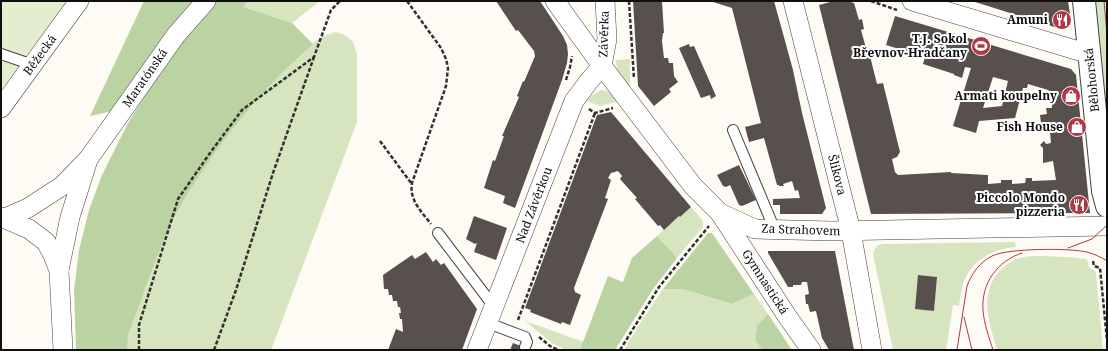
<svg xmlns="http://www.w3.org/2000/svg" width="1108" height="351" viewBox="0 0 1108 351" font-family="'Noto Serif',serif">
	<rect width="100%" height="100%" fill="#fdfbf3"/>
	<g fill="#d6e4c0" fill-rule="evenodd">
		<path d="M247 1H320L292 23 244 7Z"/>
		<path d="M1094 1H1107V130Z"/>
		<path d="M335 32 345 35 353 42 357 54V122L271 350H127L128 335C140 303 151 270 165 239 192 178 233 121 281 74 291 64 311 42 324 36 327 34 332 34 335 32Z"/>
		<path d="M630 59V88L617 70 616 60Z"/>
		<path d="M601 90 612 92 620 101 600 106 587 101 591 96Z"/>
		<path d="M691 207 703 221V227L677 258 657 236 679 216 680 217Z"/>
		<path d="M1015 242 1016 247C992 249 971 260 963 284 961 291 960 299 959 306L953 305 946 350H893L873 254C874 249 876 246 881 244ZM919 275 937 277 934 310 915 308Z"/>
		<path d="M1068 257 1087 259 1089 267 1096 272 1103 350H997C990 324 979 298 997 274 1002 268 1009 262 1016 259 1032 254 1052 257 1068 257Z"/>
		<path d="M663 289H683L730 304 754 294 768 314 757 326 755 339 762 350H624L637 328Z"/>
		<path d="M525 321 584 342 580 350H566L552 343Z"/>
	</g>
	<g fill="#bbd3a2">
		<path d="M144 1H198L113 111 90 116Z"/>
		<path d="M217 1H247L244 7 292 23 313 44C271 81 236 121 205 167 194 183 184 199 175 217 156 255 143 296 128 335L127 350H76L74 290 79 250 89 210 102 175 128 123 165 63Z"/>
		<path d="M708 233H712L754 294 731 304 683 289H663Z"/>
		<path d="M657 236 677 258 653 289 615 350H580L608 276 623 282 632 258Z"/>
		<path d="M768 314 792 350H762L755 339 757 326Z"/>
	</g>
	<path fill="#e5edd1" d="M1 1H69L47 40 1 89Z"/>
	<g fill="#57504d" fill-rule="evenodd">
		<path d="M496 1H540L563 36 567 45 568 54 567 63 562 80 515 208 503 203 505 196 484 188 493 160 495 161 504 136H502L519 97 517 96 523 81 524 82 535 56 534 51 518 30 516 31Z"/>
		<path d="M633 1H662L664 33H663L662 41 664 58H668L669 63H673L674 76 678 82 669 89 671 92 654 106 638 86Z"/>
		<path d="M710 1H774L793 70 802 113 826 208 822 214H780V205H773V199L800 198 798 190 795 191 792 181 783 184 784 186H779V185H777L764 138 749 142 745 127 761 123 732 8Z"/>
		<path d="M834 1H847L854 3 859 20 862 19 864 29 861 30 866 48H868L877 84 883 83 900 152 897 157 892 159 895 172 898 175 951 172V173L988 175V184L1001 183V180H1012V184L1025 183 1026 178H1032V181L1056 180 1053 161 1043 163V148L1040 145 1044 141 1046 144 1051 143 1049 122 1041 123 1040 115 1047 114 1046 108H1052L1051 92 1048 90 1028 84 1027 88H1023L1015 118 979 121 976 133 953 126 971 68 965 67 962 78 954 75V74L923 64 925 57 886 45 895 16 1071 69 1076 75 1090 213 871 214 819 5ZM993 77 1008 81 1002 106 983 108Z"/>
		<path d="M972 1H1068L1071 21 1061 29Z"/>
		<path d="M689 44 690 47 694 46 716 96 711 99 710 95 701 98 679 48Z"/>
		<path d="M611 112 691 207 680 217 679 216 664 230 660 225 658 226 635 199 637 198 620 179 622 176 618 171 611 173 608 178 611 180 605 198 608 199 574 288 575 292 581 295 570 325 562 322 561 324 530 312 531 310 525 308 597 115Z"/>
		<path d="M739 165 756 200 742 206 739 205 730 185 726 187 723 186 717 175Z"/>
		<path d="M474 216 507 228 496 260 474 252 477 243 475 244 466 239Z"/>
		<path d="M768 251H835L854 350H829L822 338 816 311 810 312 808 304H806L805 295 809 294 807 282H802L801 285H793V287H788L768 253Z"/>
		<path d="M426 252 433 262 436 259 441 265 444 263 477 309 462 350H388L396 329 403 332 402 319H400L399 313H401L400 307H398L397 301H393L392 295H389L388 289H384L383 275 412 255 415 259Z"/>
		<path d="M918 275 937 277 934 311 915 309Z"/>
		<path d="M513 343 531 350H510Z"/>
	</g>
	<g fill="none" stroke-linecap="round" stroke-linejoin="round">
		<g stroke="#424242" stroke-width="12">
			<g id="service">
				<path d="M1 54 33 65"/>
				<path d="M733 130 774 228"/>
				<path d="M438 233 495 308"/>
				<path d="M488 323 525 337 527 342 525 347"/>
			</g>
		</g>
		<g stroke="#424242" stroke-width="20">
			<g id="minor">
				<path d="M555 1 602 66 693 186 720 213 755 229 832 231 1107 226"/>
				<path d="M793 1 851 231 872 350"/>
				<path d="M912 1 1079 51 1089 52"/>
				<path d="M602 66 607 39 605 1"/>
				<path d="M1 108 79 1"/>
				<path d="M720 213 787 316 811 350"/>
				<path d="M1 217 29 229 46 242 53 255 59 271 63 350"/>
				<path d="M5 218 28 208 62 186 89 158 176 35 206 1"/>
				<path d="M59 270 70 217 87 163"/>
				<path d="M477 350 574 101 589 81 602 66"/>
			</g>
		</g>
		<g stroke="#424242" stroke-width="24">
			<path id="tertiary" d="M1084 1 1103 191 1107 206"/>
		</g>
		<g stroke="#313131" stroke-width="2.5" stroke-dasharray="4 2" stroke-linecap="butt">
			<path d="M407 1 441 48 446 59 448 68 446 86 412 183C409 200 421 211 431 224"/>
			<path d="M629 1 634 79"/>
			<path d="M871 1 897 10"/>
			<path d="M566 80 570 67 572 56"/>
			<path d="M589 109 595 113 613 108"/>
			<path d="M380 141 411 183"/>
			<path d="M1093 261 1094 266 1100 268 1107 340"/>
			<path d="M518 320 595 113"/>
			<path d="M539 337 550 346 558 350"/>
			<path d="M139 350V325L178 199 210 153 242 110 314 57 331 10 340 1"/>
			<path d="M214 350 236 290 273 173 314 57"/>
			<path d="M620 350 659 287 709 226"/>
		</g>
		<use href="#service" stroke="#fff" stroke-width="10"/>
		<use href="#minor" stroke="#fff" stroke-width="19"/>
		<use href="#tertiary" stroke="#fff" stroke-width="22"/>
		<g stroke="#ae3846" stroke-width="1">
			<path d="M1104 1 1107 34"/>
			<path d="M1068 248 1092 239 1107 225"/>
			<path d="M964 317 972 350"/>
			<path d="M957 350 967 286C972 273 980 262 992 256 1008 248 1070 248 1087 252 1094 254 1101 257 1107 261"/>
			<path d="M993 350C989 337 984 324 983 310 981 284 997 261 1022 253"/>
		</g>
	</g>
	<defs>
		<g id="restaurant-disc" transform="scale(1)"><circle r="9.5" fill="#ae3846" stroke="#fff"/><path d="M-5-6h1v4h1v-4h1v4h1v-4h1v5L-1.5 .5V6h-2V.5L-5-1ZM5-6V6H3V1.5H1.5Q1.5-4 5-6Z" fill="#fff"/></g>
		<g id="stadium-disc" transform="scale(1)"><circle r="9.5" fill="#ae3846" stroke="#fff"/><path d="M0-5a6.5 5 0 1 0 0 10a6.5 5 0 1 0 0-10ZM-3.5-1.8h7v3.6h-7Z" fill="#fff"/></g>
		<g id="shop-disc" transform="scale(1)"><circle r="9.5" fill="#ae3846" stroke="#fff"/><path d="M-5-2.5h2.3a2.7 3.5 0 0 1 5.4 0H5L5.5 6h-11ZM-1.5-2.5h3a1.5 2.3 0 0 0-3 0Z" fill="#fff"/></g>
	</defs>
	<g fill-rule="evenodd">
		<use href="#restaurant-disc" x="1062" y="20"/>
		<use href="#stadium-disc" x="981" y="46"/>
		<use href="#shop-disc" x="1071" y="96"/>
		<use href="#shop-disc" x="1077" y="127"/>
		<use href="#restaurant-disc" x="1079" y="205"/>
	</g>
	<g text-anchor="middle" stroke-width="4" stroke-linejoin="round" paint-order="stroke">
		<g font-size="12" font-weight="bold" fill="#0f0f0f" stroke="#fff" text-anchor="end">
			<text x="1048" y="24">Amuni</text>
			<text x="967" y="43">T.J. Sokol<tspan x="967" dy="14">Břevnov-Hradčany</tspan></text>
			<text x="1057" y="100">Armati koupelny</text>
			<text x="1063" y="131">Fish House</text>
			<text x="1065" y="202">Piccolo Mondo<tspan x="1065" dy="14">pizzeria</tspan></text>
		</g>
		<g font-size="12" fill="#0f0f0f" stroke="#fff">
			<text transform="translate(604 34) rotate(-88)" y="4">Závěrka</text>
			<text transform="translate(40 55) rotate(-54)" y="4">Běžecká</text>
			<text transform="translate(145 78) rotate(-55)" y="4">Maratónská</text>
			<text transform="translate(1092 80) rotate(-96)" y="4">Bělohorská</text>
			<text transform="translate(837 175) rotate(76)" y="4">Šlikova</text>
			<text transform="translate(534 205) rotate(-69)" y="4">Nad Závěrkou</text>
			<text transform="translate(801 230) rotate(2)" y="4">Za Strahovem</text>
			<text transform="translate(765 282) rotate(57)" y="4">Gymnastická</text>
		</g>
	</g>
	<rect width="1108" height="351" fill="none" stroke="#0f0f0f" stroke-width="4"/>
</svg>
